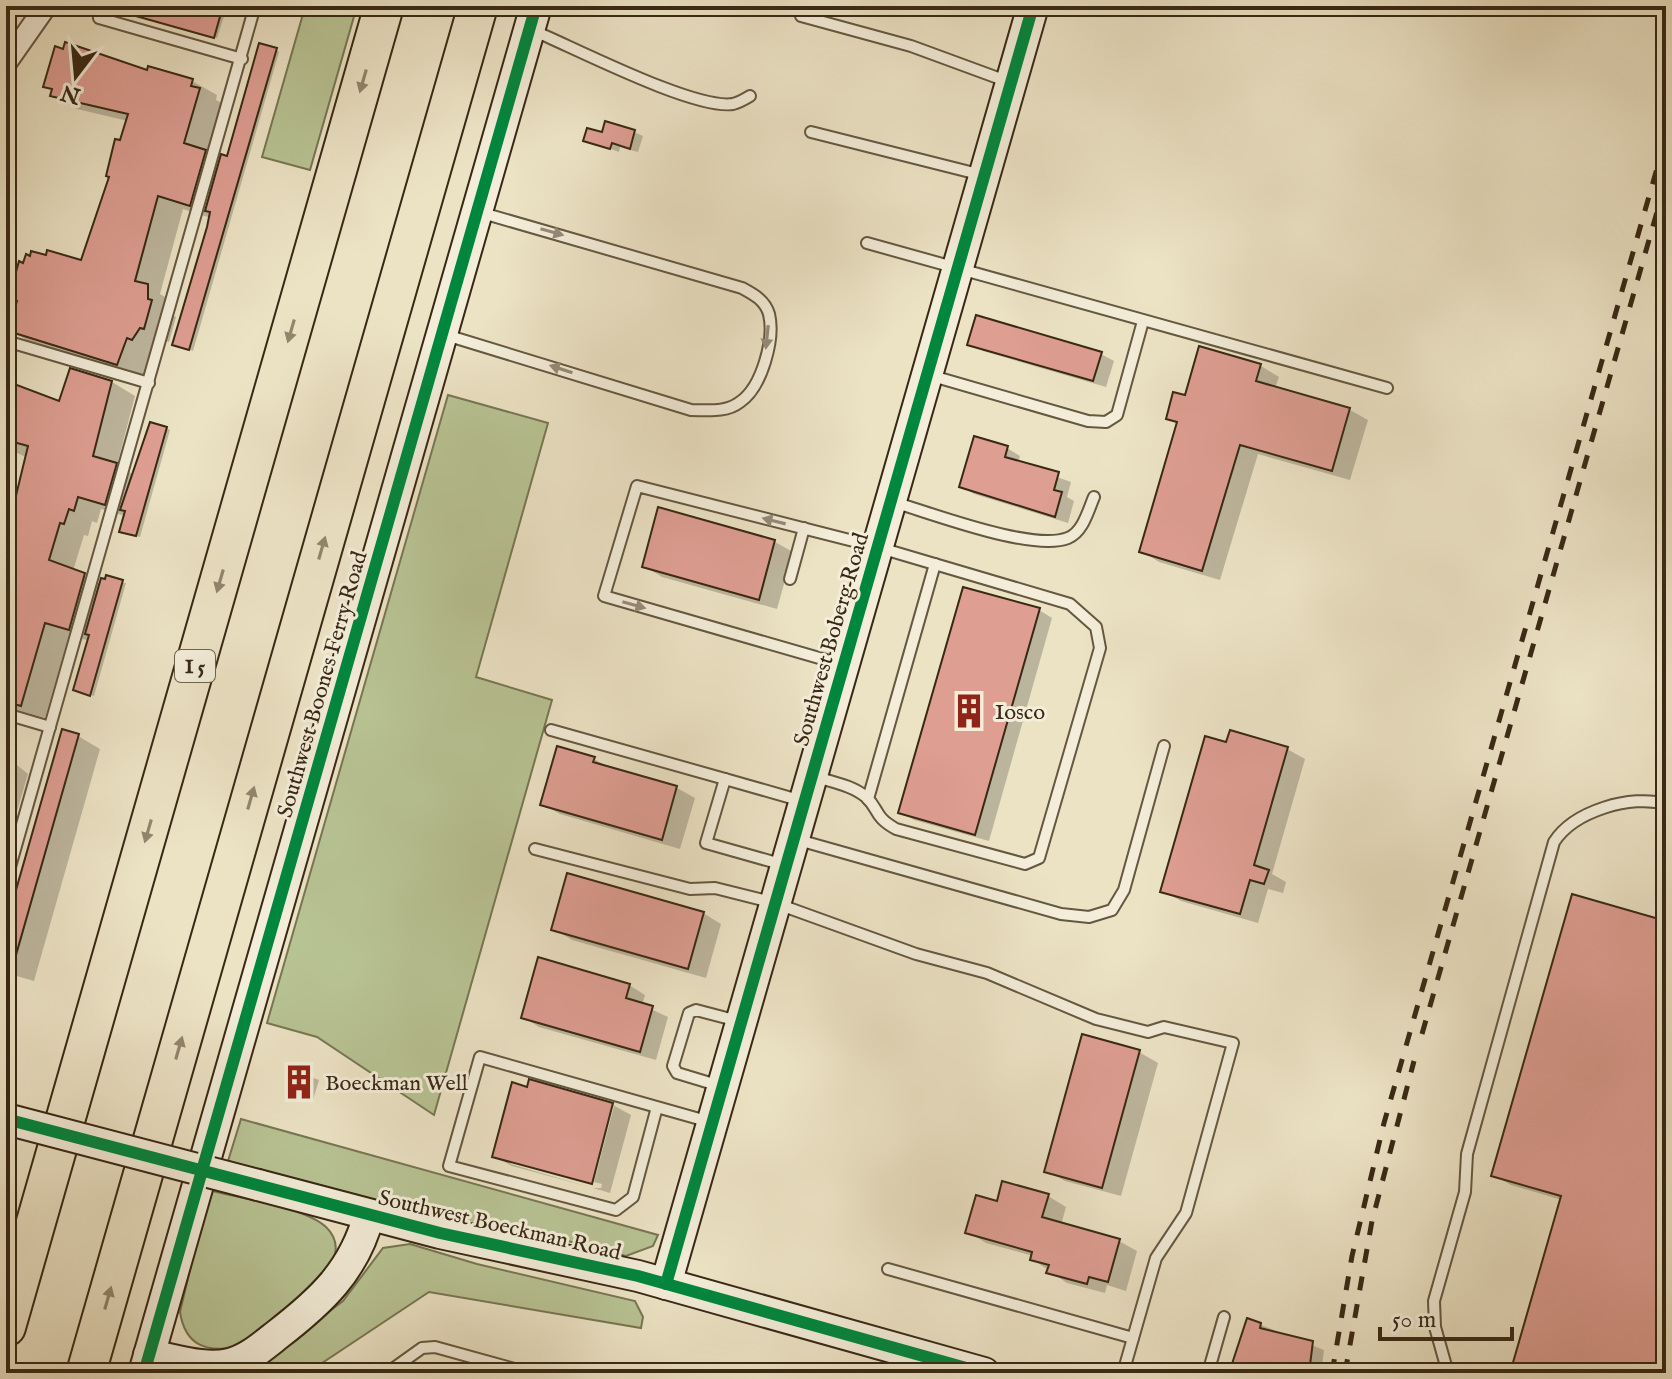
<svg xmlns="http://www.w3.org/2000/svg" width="1672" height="1379" viewBox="0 0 1672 1379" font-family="'IM FELL English',serif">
	<rect width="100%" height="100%" fill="#ece3c5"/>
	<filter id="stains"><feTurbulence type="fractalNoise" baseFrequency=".0025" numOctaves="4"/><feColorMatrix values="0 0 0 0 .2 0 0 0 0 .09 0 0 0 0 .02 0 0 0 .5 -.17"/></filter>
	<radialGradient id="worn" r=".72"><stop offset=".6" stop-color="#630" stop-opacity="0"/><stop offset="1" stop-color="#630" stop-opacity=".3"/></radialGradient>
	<g fill="#b8c394" stroke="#787654" stroke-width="2">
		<path d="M295 6H357L310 170 262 157 303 14 294 11Z"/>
		<path d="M448 395 548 423 476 677 552 700 434 1115 317 1037 267 1023Z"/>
		<path d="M241 1119 658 1235 653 1246 626 1256 533 1232 456 1221 228 1161Z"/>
		<path d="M209 1190C238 1198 305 1207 326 1227 368 1267 262 1329 237 1347 206 1353 185 1345 180 1312Z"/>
		<path d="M410 1244 477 1264 635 1301 643 1317 641 1328 429 1292 307 1373H243L259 1365 343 1301 383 1248Z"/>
	</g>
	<g fill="#0003">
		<path d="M127 6H216L226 10 217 38 129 13Z"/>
		<path d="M276 50 279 52 193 351 178 346 211 218 183 209 160 294 172 301V315L176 317 169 342 165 341 158 353 153 351 143 376 35 345 10 330 82 262 128 121 77 109 52 95 53 91 45 86 148 72 192 81 217 95 216 100 224 104 209 154 221 161 228 158Z"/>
		<path d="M634 132 643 136 638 152 620 147 619 152 586 140Z"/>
		<path d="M970 344 1101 354 1114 361 1106 387 983 351Z"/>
		<path d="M1201 349 1261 366 1279 377 1275 388 1350 410 1368 420 1350 480 1258 454 1220 580 1159 562 1141 551 1178 424 1168 418 1186 398Z"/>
		<path d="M112 382 135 396 117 465 132 474 134 469 138 471 166 428 170 430 140 537 124 533 125 516 101 509 97 523 92 521 88 536 84 535 73 571 101 584 106 581 126 583 94 696 79 691 90 641 69 635 45 718 6 707V538L26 457 6 448V384L61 404Z"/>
		<path d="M1007 448 1020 456 1018 463 1071 482 1067 497 1074 501 1068 523 974 494 961 486Z"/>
		<path d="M660 509 775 542 793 552 777 609 662 577 644 566Z"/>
		<path d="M1039 610 1052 618 989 841 914 820 901 812Z"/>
		<path d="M78 736 100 749 34 981 6 973V919L9 920Z"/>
		<path d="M1227 745 1287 749 1305 759 1272 874 1286 882 1283 893 1268 889 1258 923 1181 901 1163 891Z"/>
		<path d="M6 756 28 774 17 811 8 808 6 815Z"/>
		<path d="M594 759 612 769 677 788 695 798 680 849 560 814 542 804Z"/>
		<path d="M703 913 721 924 706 978 572 940 554 929Z"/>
		<path d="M1666 923V1373H1512L1562 1200 1511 1185 1493 1175Z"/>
		<path d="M629 985 645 995 642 1005 668 1017 656 1060 539 1027 523 1017Z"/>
		<path d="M1084 1037 1139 1052 1158 1063 1121 1196 1065 1181 1047 1171Z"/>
		<path d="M295 1071 319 1080 313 1100 290 1090Z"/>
		<path d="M530 1082 613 1105 631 1115 610 1193 593 1188H601L602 1184 594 1182 614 1106 511 1160V1164L589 1187 512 1166 494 1156Z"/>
		<path d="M1048 1196 1066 1207 1061 1225 1119 1241 1137 1251 1126 1291 1107 1285 1105 1293 1067 1283 1032 1259 1033 1256 986 1243 968 1232 998 1203Z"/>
		<path d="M1261 1325 1324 1350 1321 1373H1231Z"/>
	</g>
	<g fill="#de9e92" stroke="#382815" stroke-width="2">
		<path d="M119 6H223L214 38 118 11Z"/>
		<path d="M65 42 147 70 148 66 193 79 191 86 200 88 184 143 206 150 190 206 158 196 135 281 148 284V299L152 300 144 329 140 328 132 340 127 338 117 365 8 331 17 301 13 300 15 292 11 290 19 261 23 263 26 254 30 256 31 251 46 255 47 250 81 260 109 177 106 176 115 139 120 140 128 114 50 96 52 89 43 87 55 46 63 49Z"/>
		<path d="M259 43 277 48 189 350 172 345 207 227 210 212 205 211 221 154 227 156Z"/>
		<path d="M605 121 635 130 630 149 612 143 610 149 583 141 587 128 602 132Z"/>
		<path d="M976 315 1102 352 1093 381 967 345Z"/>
		<path d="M1199 346 1261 364 1256 381 1350 408 1332 471 1240 445 1202 571 1139 552 1177 422 1166 419 1173 392 1185 395Z"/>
		<path d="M70 368 112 381 93 456 117 463 105 505 78 497 74 511 69 509 64 524 60 523 49 560 85 573 69 630 45 623 21 706 6 702V537L28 446 6 440V392L9 382 59 401Z"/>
		<path d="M150 422 167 427 136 536 119 532 125 511 120 510Z"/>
		<path d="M974 436 1008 446 1005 457 1059 472 1054 490 1062 492 1055 517 959 487Z"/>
		<path d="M658 507 775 540 759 600 642 567Z"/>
		<path d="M106 575 123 580 90 696 73 690 89 635 85 634 101 578 105 579Z"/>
		<path d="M963 587 1040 608 975 835 898 813Z"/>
		<path d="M62 729 79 734 10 976 6 975V925Z"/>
		<path d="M1230 730 1288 747 1254 865 1269 870 1264 884 1250 880 1240 914 1160 892 1205 736 1226 742Z"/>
		<path d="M557 746 595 757 593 762 677 786 662 840 540 805Z"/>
		<path d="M567 873 704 912 688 969 551 930Z"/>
		<path d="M1572 894 1666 921V1373H1510L1561 1196 1491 1176Z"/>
		<path d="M538 957 630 984 626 998 653 1006 640 1052 521 1018Z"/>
		<path d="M1082 1034 1140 1050 1102 1188 1044 1172Z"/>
		<path d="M294 1069 311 1073 305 1096 288 1091Z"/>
		<path d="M529 1079 613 1103 592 1184 492 1157 512 1082 527 1087Z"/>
		<path d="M1002 1181 1049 1194 1042 1217 1120 1239 1108 1282 1089 1277 1087 1284 1046 1273 1049 1265 1030 1260 1032 1252 965 1233 976 1195 997 1201Z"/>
		<path d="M1247 1318 1261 1323 1260 1328 1313 1341 1309 1373H1229Z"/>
	</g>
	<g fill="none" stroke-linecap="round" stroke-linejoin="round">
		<g stroke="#655741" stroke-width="14">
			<g id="lane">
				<path d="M102 6 99 18 242 59"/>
				<path d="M801 16 911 46 1009 82"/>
				<path d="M532 30C573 47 694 110 733 104 738 103 745 99 750 96"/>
				<path d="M811 132 982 175"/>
				<path d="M867 243 1387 388"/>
				<path d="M446 335 691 410C707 410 726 413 740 402 762 387 775 339 769 314 765 300 753 294 742 288L479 212"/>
				<path d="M6 341 149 383"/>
				<path d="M929 375 1088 421 1106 422 1117 415 1143 321"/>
				<path d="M893 502C932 513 1032 552 1068 538 1083 532 1088 511 1094 497"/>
				<path d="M790 579 804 528"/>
				<path d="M6 714 50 727"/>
				<path d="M551 730 725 779"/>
				<path d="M813 776C831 782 852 785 866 797 880 810 873 816 896 829L1025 864 1039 858 1100 648 1096 627 1070 604 877 547 637 486 604 596 840 664"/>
				<path d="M868 799 935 564"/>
				<path d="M795 839 1061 914 1089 917 1112 910 1124 890 1164 746"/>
				<path d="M535 849 690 889 715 888 775 903 916 954 987 973 1096 1019 1148 1032 1164 1027 1233 1043 1186 1213 1156 1258 1123 1373"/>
				<path d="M784 865 706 843 725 779 802 801"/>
				<path d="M6 881 255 6"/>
				<path d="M720 1086 677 1073 673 1066 689 1013 696 1010 738 1021"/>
				<path d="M657 1107 633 1197 616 1210 449 1166 480 1057 710 1122"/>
				<path d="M888 1269 1133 1338"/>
				<path d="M387 1373 422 1348 435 1347 529 1373"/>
				<path d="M1208 1373 1224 1317"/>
				<path d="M1448 1373 1435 1327 1434 1301 1465 1192 1467 1154 1554 842C1574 811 1631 794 1666 804"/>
			</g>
		</g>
		<g stroke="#655741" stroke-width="24">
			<path id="street" d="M6 63 46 6"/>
		</g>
		<g stroke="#382815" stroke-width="34">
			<g id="secondary">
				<path d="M258 1185 440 1233 638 1276 984 1373"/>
				<path d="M666 1284 1033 6"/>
				<path d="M149 1355C174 1359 204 1370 229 1364 247 1360 263 1346 277 1335 321 1301 354 1271 369 1215"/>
				<path d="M144 1373 536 6"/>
			</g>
		</g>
		<g stroke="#382815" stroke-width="42">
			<g id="highway">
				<path d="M6 1327 384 6"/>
				<path d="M86 1373 478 6"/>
			</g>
		</g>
		<use href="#lane" stroke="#f3edd9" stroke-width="10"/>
		<use href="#street" stroke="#f3edd9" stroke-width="20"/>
		<use href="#secondary" stroke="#f3edd9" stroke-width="30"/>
		<use href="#highway" stroke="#ece3c5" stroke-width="38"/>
		<g stroke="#382815" stroke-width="5" stroke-dasharray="14 14" stroke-linecap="butt">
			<path d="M1422 1034 1665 184"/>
			<path d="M1332 1373 1352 1256 1384 1123 1666 137"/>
			<path d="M1345 1373 1372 1221 1414 1061"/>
		</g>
		<g stroke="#382815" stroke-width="34" stroke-linecap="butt">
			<path id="secondary-bridge" d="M6 1119 258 1185"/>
		</g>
		<use href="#secondary-bridge" stroke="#f3edd9" stroke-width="30"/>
		<g stroke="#f3edd9" stroke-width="17">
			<g id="cycleway">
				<path d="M6 1119 440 1233 638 1276 984 1373"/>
				<path d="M666 1284 1033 6"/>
				<path d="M144 1373 536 6"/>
			</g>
		</g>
		<use href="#cycleway" stroke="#00873e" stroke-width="12"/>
	</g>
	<defs><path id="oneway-solid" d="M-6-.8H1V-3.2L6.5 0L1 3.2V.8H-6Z" transform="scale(2)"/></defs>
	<g fill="#92866d">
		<use href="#oneway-solid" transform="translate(363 81) rotate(106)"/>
		<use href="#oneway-solid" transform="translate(291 331) rotate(106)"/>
		<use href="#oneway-solid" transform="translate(322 548) rotate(-74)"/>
		<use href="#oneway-solid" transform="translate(220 581) rotate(106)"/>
		<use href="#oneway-solid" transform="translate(251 798) rotate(-74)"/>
		<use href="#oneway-solid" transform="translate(148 831) rotate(106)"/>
		<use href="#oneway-solid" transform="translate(179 1048) rotate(-74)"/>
		<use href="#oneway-solid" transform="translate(108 1298) rotate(-74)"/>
	</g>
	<g fill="#968a77">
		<use href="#oneway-solid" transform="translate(552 232) rotate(16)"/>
		<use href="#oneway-solid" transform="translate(767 337) rotate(96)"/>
		<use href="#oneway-solid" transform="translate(561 369) rotate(-162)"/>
		<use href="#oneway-solid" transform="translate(774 521) rotate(-166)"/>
		<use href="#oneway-solid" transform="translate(634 605) rotate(16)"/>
	</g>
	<defs>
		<g id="building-bare" transform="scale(2.76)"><path d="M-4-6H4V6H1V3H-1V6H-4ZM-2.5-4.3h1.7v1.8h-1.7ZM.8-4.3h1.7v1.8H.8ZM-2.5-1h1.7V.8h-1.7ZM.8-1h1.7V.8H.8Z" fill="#8f2418" stroke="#f3edd9" stroke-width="2.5" paint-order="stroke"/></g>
	</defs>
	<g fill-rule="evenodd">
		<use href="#building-bare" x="969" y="711"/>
		<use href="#building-bare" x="299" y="1082"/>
	</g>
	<g text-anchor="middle" stroke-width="6" stroke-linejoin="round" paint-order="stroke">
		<rect fill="#f3edd9" stroke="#706350" stroke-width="2" x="175" y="650" width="40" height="32" rx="6"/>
		<g font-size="20" font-weight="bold" fill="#382815">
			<text x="195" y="673">I 5</text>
		</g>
		<g font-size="22" fill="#382815" stroke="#f3edd9">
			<text transform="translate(830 639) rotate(-74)" y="8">Southwest Boberg Road</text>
			<text transform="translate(321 684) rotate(-74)" y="8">Southwest Boones Ferry Road</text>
			<text transform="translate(500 1224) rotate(13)" y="8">Southwest Boeckman Road</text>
		</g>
		<g font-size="22" fill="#382815" stroke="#f3edd9" text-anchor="start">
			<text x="995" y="719">Iosco</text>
			<text x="325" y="1090">Boeckman Well</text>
		</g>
	</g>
	<rect width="1672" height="1379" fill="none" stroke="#ece3c5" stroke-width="32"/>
	<rect x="8" y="8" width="1656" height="1363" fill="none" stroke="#382815" stroke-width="4"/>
	<rect x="16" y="16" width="1640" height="1347" fill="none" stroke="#382815" stroke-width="2"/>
	<g transform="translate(76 76) rotate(196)" stroke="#f3edd9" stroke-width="6" paint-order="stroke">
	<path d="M0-6L14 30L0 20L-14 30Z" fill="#382815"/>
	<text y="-12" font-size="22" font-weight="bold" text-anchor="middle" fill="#382815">N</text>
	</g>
	<path d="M1380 1327v12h132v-12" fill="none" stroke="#382815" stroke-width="4"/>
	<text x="1392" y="1327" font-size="24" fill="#382815" stroke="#f3edd9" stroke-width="6" paint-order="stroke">50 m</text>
	<rect width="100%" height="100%" filter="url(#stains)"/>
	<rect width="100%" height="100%" fill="url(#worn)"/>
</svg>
